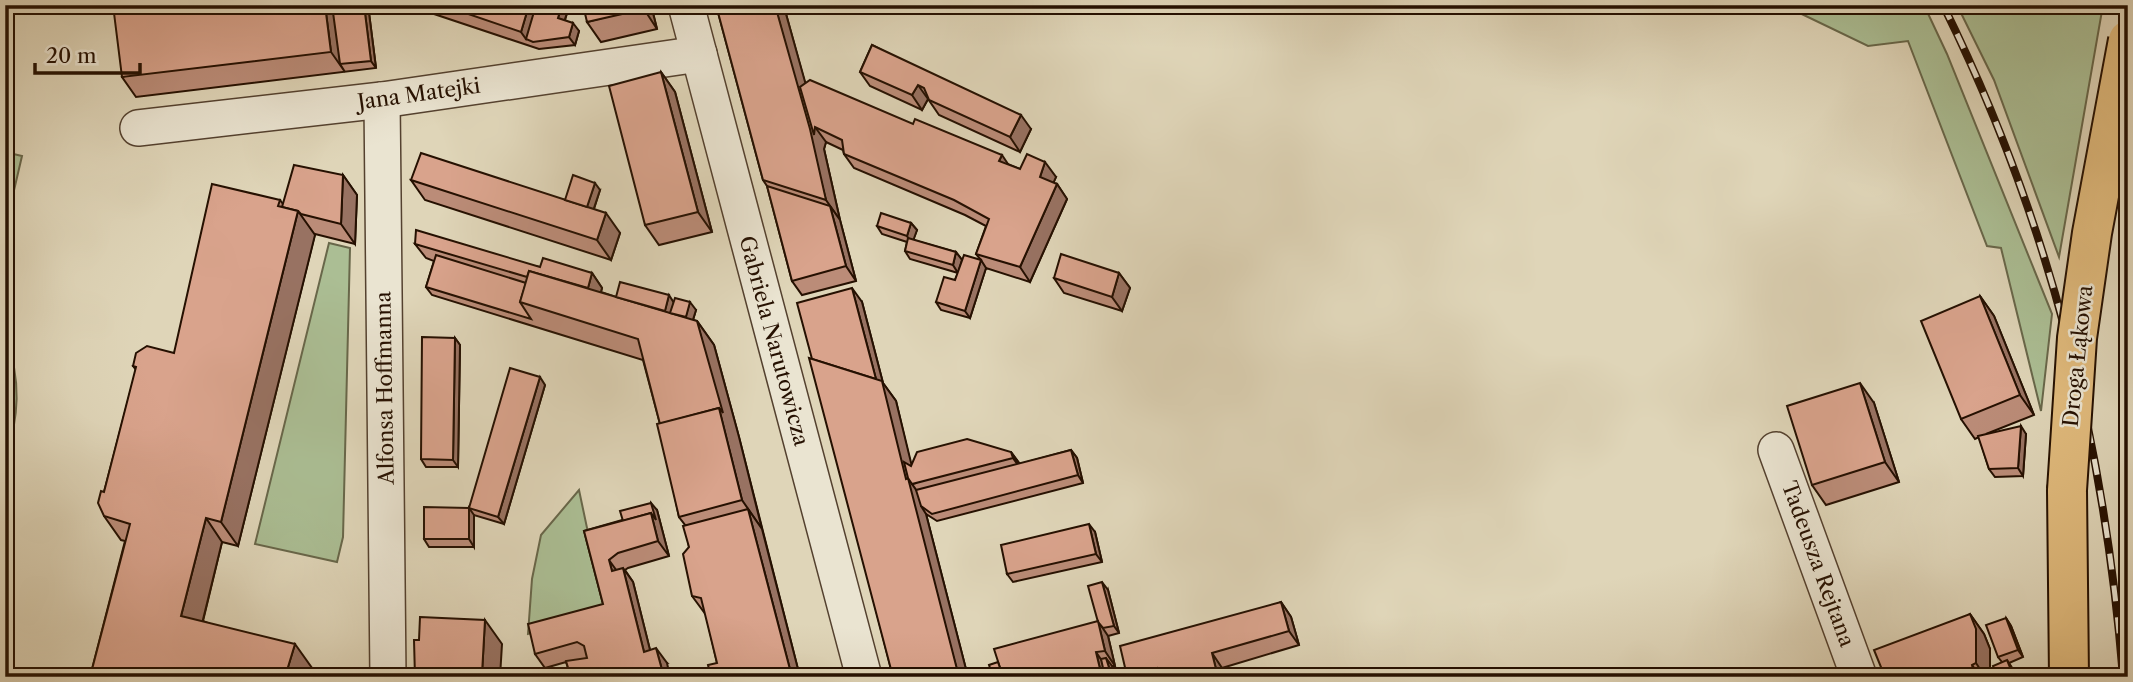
<svg xmlns="http://www.w3.org/2000/svg" width="2133" height="682" viewBox="0 0 2133 682" font-family="'Libre Caslon Text',serif">
	<rect width="100%" height="100%" fill="#dfd5b8"/>
	<filter id="stains"><feTurbulence type="fractalNoise" baseFrequency=".00286" numOctaves="4"/><feColorMatrix values="0 0 0 0 .2 0 0 0 0 .09 0 0 0 0 .02 0 0 0 .5 -.17"/></filter>
	<radialGradient id="worn" r=".72"><stop offset=".6" stop-color="#630" stop-opacity="0"/><stop offset="1" stop-color="#630" stop-opacity=".3"/></radialGradient>
	<g fill="#abbe94" stroke="#68674a" stroke-width="2">
		<path d="M1783 5H1924L1947 54 2052 314 2041 411 2001 248 1987 246 1908 41 1868 46Z"/>
		<path d="M1957 5H2103L2059 257 1994 80Z"/>
		<path d="M5 152 22 156 5 229Z"/>
		<path d="M329 243 350 248 343 537 337 562 255 544Z"/>
		<path d="M5 338C22 379 19 418 5 460Z"/>
		<path d="M579 490 605 613 528 634 532 579 541 535Z"/>
	</g>
	<g fill="none" stroke-linecap="round" stroke-linejoin="round">
		<g stroke="#54412f" stroke-width="38">
			<g id="minor">
				<path d="M686 5 864 677"/>
				<path d="M382 100 388 677"/>
				<path d="M138 128 382 100 699 54"/>
				<path d="M1776 450 1859 677"/>
			</g>
		</g>
		<g stroke="#251001" stroke-width="42">
			<path id="major" d="M2067 490 2069 677"/>
		</g>
		<use href="#minor" stroke="#eae4d1" stroke-width="35"/>
		<use href="#major" stroke="#e0ba7c" stroke-width="38"/>
		<g stroke="#251001" stroke-width="8">
			<g id="rail">
				<path d="M1943 5C2049 219 2104 439 2123 677"/>
				<path d="M2126 5 2128 51"/>
			</g>
		</g>
		<use href="#rail" stroke="#eae4d1" stroke-width="5" stroke-dasharray="16" stroke-linecap="butt"/>
		<g stroke="#251001" stroke-width="42" stroke-linecap="butt">
			<path id="major-bridge" d="M2067 490 2077 338 2092 233 2128 40"/>
		</g>
		<use href="#major-bridge" stroke="#e0ba7c" stroke-width="38"/>
	</g>
	<g fill="#bb8c78" stroke="#251001" stroke-width="2">
		<path d="M368 5 376 68 136 97 122 77Z"/>
		<path d="M407 5H567L568 10 565 20 579 31 575 45 539 49Z"/>
		<path d="M651 5 657 29 601 42 587 22Z"/>
		<path d="M716 5H780L786 14 805 83 1020 169 1056 177 1053 183 1057 184 1067 199 1030 282 986 268 970 318 941 310 936 302 955 280 958 273 910 259 905 251 907 242 882 234 877 226 911 223 917 230 913 240 956 252 962 260 959 268 981 260 976 254 986 226 965 215 854 168 844 154 843 150 826 142 824 149 840 220 856 281 802 295 792 281 767 186 763 180Z"/>
		<path d="M872 45 1031 129 1020 152 939 115 928 99 922 110 870 86 860 72Z"/>
		<path d="M661 72 675 92 712 232 659 245 645 225Z"/>
		<path d="M343 175 357 195 355 244 315 234 238 546 222 542 203 621 312 668 90 677 125 541 121 540 104 516V492L136 370 133 366 174 353 280 200 283 204Z"/>
		<path d="M411 180 565 200 600 190 594 209 620 233 611 260 425 200Z"/>
		<path d="M415 244 540 267 592 273 602 288 601 292 616 297 673 302 696 310 693 320 697 321 714 345 739 437 800 677 717 663 706 615 692 596 689 547 685 525 679 517 660 424 643 360 432 295 426 287 434 261 426 258Z"/>
		<path d="M1119 273 1130 288 1122 311 1064 293 1054 278Z"/>
		<path d="M1980 296 1994 316 2034 415 1986 434H2026L2023 476 1995 477 1989 469 1979 437 1975 439 1961 419Z"/>
		<path d="M862 302 883 383 896 401 911 465 1011 452 1020 464 1071 450 1077 458 1083 483 937 521 926 514 968 677H893L812 359Z"/>
		<path d="M455 338 460 345 458 467H426L421 459Z"/>
		<path d="M545 385 504 524 474 515V547H429L424 539 469 508Z"/>
		<path d="M1874 403 1899 482 1826 505 1812 485Z"/>
		<path d="M657 510 669 556 628 568 625 570 633 582 650 650 667 663 569 671 566 662 545 668 535 654 603 604 584 531Z"/>
		<path d="M1095 532 1102 562 1013 582 1007 574Z"/>
		<path d="M1108 590 1119 633 1108 636 1115 666H1112L1115 677H993L998 662 1098 622Z"/>
		<path d="M1281 602 1291 617 1299 645 1222 668 1224 677H1128L1127 676Z"/>
		<path d="M1970 614 1984 634 1990 649V677H1885Z"/>
		<path d="M2006 618 2011 626 2023 657 2009 663 2012 668 2002 662 1998 657Z"/>
	</g>
	<g fill="#987262" stroke="#251001" stroke-width="2">
		<path d="M325 5H337L340 64 345 72 331 52Z"/>
		<path d="M364 5H368L376 68 371 61Z"/>
		<path d="M529 5H543L526 39 521 32Z"/>
		<path d="M562 5H567L568 10 563 25 558 18Z"/>
		<path d="M642 5H651L657 29 644 9Z"/>
		<path d="M775 5H780L786 14 818 128 815 127 826 142 824 149 840 220 826 200Z"/>
		<path d="M573 23 579 31 575 45 569 37Z"/>
		<path d="M661 72 675 92 712 232 698 212Z"/>
		<path d="M918 85 928 99 922 110 912 95Z"/>
		<path d="M1021 115 1031 129 1020 152 1010 137Z"/>
		<path d="M1002 155 1012 170 999 161Z"/>
		<path d="M1045 162 1056 177 1050 191 1040 177Z"/>
		<path d="M343 175 357 195 355 244 341 224Z"/>
		<path d="M595 183 600 190 589 223 584 215Z"/>
		<path d="M1057 184 1067 199 1030 282 1020 267Z"/>
		<path d="M830 206 840 220 856 281 846 266Z"/>
		<path d="M298 211 315 235 238 546 221 522Z"/>
		<path d="M606 213 620 233 611 260 597 240Z"/>
		<path d="M911 223 917 230 912 244 907 236Z"/>
		<path d="M956 252 962 260 958 273 953 265Z"/>
		<path d="M981 260 986 268 970 318 965 311Z"/>
		<path d="M592 273 602 288 596 309 586 295Z"/>
		<path d="M1119 273 1130 288 1122 311 1112 297Z"/>
		<path d="M852 288 862 302 883 383 896 401 916 483 912 484 922 498 921 506 926 514 968 677H959L877 383Z"/>
		<path d="M669 295 674 303 667 329 662 321Z"/>
		<path d="M1980 296 1994 316 2034 415 2020 395Z"/>
		<path d="M690 302 696 310 688 336 682 328Z"/>
		<path d="M697 321 714 345 739 437 762 529 742 500Z"/>
		<path d="M455 338 460 345 458 467 453 460Z"/>
		<path d="M540 377 545 385 504 524 498 517Z"/>
		<path d="M1860 383 1874 403 1899 482 1885 462Z"/>
		<path d="M2021 426 2026 434 2023 476 2018 468Z"/>
		<path d="M1071 450 1077 458 1083 483 1078 475Z"/>
		<path d="M1011 452 1021 466 1023 472 1013 458Z"/>
		<path d="M651 503 657 510 669 556 658 541 651 513Z"/>
		<path d="M469 508 474 515V547L469 539Z"/>
		<path d="M748 509 762 529 800 677H792Z"/>
		<path d="M206 518 222 542 198 640 181 616Z"/>
		<path d="M1089 524 1095 532 1102 562 1096 554Z"/>
		<path d="M609 560 619 574 612 571Z"/>
		<path d="M623 568 633 582 654 666 644 652Z"/>
		<path d="M1102 582 1108 590 1119 633 1114 626Z"/>
		<path d="M1281 602 1291 617 1299 645 1289 631Z"/>
		<path d="M1970 614 1984 634 1990 649V677H1985L1976 663Z"/>
		<path d="M2006 618 2011 626 2023 657 2018 650Z"/>
		<path d="M485 620 502 644 500 677H484L482 674Z"/>
		<path d="M1098 621 1108 636 1115 666 1105 651Z"/>
		<path d="M295 644 312 668 309 677H285Z"/>
		<path d="M656 648 667 663 670 677H664Z"/>
		<path d="M1096 652 1106 667 1108 677H1102Z"/>
		<path d="M1212 653 1222 668 1224 677H1218Z"/>
		<path d="M1106 658 1112 666 1115 677H1112Z"/>
		<path d="M2007 660 2012 668 2016 677H2014Z"/>
		<path d="M1972 665 1981 677H1975Z"/>
	</g>
	<g fill="#d9a38c" stroke="#251001" stroke-width="2">
		<path d="M189 5H325L331 52 122 77 114 13Z"/>
		<path d="M332 5H364L371 61 340 64Z"/>
		<path d="M426 5H439L443 11Z"/>
		<path d="M442 5H529L521 32Z"/>
		<path d="M536 5H562L558 18 573 23 569 37 533 42 526 39Z"/>
		<path d="M583 5H642L644 9 587 22Z"/>
		<path d="M716 5H775L810 129 826 200 763 180Z"/>
		<path d="M872 45 1021 115 1010 137 929 100 924 88 918 85 912 95 860 72Z"/>
		<path d="M661 72 698 212 645 225 609 86Z"/>
		<path d="M810 80 913 124 915 119 1002 155 999 161 1020 169 1027 154 1045 162 1040 177 1057 184 1020 267 976 254 989 219 954 200 844 154 842 140 815 127 814 135 800 87Z"/>
		<path d="M421 153 606 213 597 240 411 180Z"/>
		<path d="M294 165 343 175 341 224 301 214 298 211 282 207Z"/>
		<path d="M573 175 595 183 587 207 565 200Z"/>
		<path d="M212 184 280 200 278 206 298 211 221 522 206 518 181 616 295 644 285 677H90L130 524 104 516 98 503 101 491 104 492 136 367 133 366 136 353 147 346 174 353Z"/>
		<path d="M767 186 830 206 846 266 792 281Z"/>
		<path d="M881 213 911 223 907 236 877 226Z"/>
		<path d="M416 230 540 267 543 258 592 273 588 288 529 271 527 277 415 244Z"/>
		<path d="M908 238 956 252 953 265 905 251Z"/>
		<path d="M1061 254 1119 273 1112 297 1054 278Z"/>
		<path d="M436 255 526 283 520 302 531 319 426 287Z"/>
		<path d="M964 255 981 260 965 311 936 302 944 277 955 280Z"/>
		<path d="M529 271 697 321 723 413 719 408 660 424 638 339 520 302Z"/>
		<path d="M620 282 669 295 665 311 616 297Z"/>
		<path d="M852 288 876 379 812 359 797 303Z"/>
		<path d="M1980 296 2020 395 1961 419 1921 321Z"/>
		<path d="M675 298 690 302 686 317 670 313Z"/>
		<path d="M422 337 455 338 453 460 421 459Z"/>
		<path d="M809 358 882 381 906 479 908 478 959 677H893Z"/>
		<path d="M510 368 540 377 498 517 469 508V539H424V507L469 508Z"/>
		<path d="M1860 383 1885 462 1812 485 1787 406Z"/>
		<path d="M719 408 742 500 679 517 657 424Z"/>
		<path d="M2021 426 2018 468 1989 469 1978 436Z"/>
		<path d="M967 439 1011 452 1013 458 912 484 908 478 904 462 911 466 917 452Z"/>
		<path d="M1071 450 1078 475 932 514 921 506 916 490Z"/>
		<path d="M651 503 656 520 651 513 623 521 620 511Z"/>
		<path d="M748 509 792 677H711L708 665 717 663 701 598 692 596 683 554 689 547 683 526Z"/>
		<path d="M651 513 658 541 618 553 609 560 612 571 623 568 644 652 656 648 664 677H568L569 671 566 661 587 658 584 646 577 642 535 654 528 624 603 604 584 531Z"/>
		<path d="M1089 524 1096 554 1007 574 1001 545Z"/>
		<path d="M1102 582 1114 626 1103 628 1098 622 1088 586Z"/>
		<path d="M1281 602 1289 631 1212 653 1218 677H1159L1157 668 1127 676 1120 646Z"/>
		<path d="M1970 614 1976 629V663L1972 665 1975 677H1885L1874 650Z"/>
		<path d="M420 617 485 620 482 674 491 677H415L414 640H419Z"/>
		<path d="M2006 618 2018 650 1998 657 1986 625Z"/>
		<path d="M1098 621 1105 651 1096 652 1102 677H1003L994 649Z"/>
		<path d="M1106 658 1112 677H1105L1101 659Z"/>
		<path d="M2007 660 2014 677H1997L1993 666Z"/>
		<path d="M998 662 1003 677H993L989 665Z"/>
	</g>
	<g text-anchor="middle" stroke-width="5" stroke-linejoin="round" paint-order="stroke">
		<g font-size="21" fill="#251001" stroke="#eae4d1">
			<text transform="translate(419 94) rotate(-8)" y="7">Jana Matejki</text>
			<text transform="translate(774 341) rotate(75)" y="7">Gabriela Narutowicza</text>
			<text transform="translate(2078 356) rotate(-84)" y="7">Droga Łąkowa</text>
			<text transform="translate(385 388) rotate(-91)" y="7">Alfonsa Hoffmanna</text>
			<text transform="translate(1818 564) rotate(70)" y="7">Tadeusza Rejtana</text>
		</g>
	</g>
	<rect width="2133" height="682" fill="none" stroke="#dfd5b8" stroke-width="28"/>
	<rect x="7" y="7" width="2119" height="668" fill="none" stroke="#251001" stroke-width="3.5"/>
	<rect x="14" y="14" width="2105" height="654" fill="none" stroke="#251001" stroke-width="2"/>
	<path d="M35 63v10h105v-10" fill="none" stroke="#251001" stroke-width="3.5"/>
	<text x="46" y="63" font-size="21" fill="#251001" stroke="#eae4d1" stroke-width="5" paint-order="stroke">20 m</text>
	<rect width="100%" height="100%" filter="url(#stains)"/>
	<rect width="100%" height="100%" fill="url(#worn)"/>
</svg>
